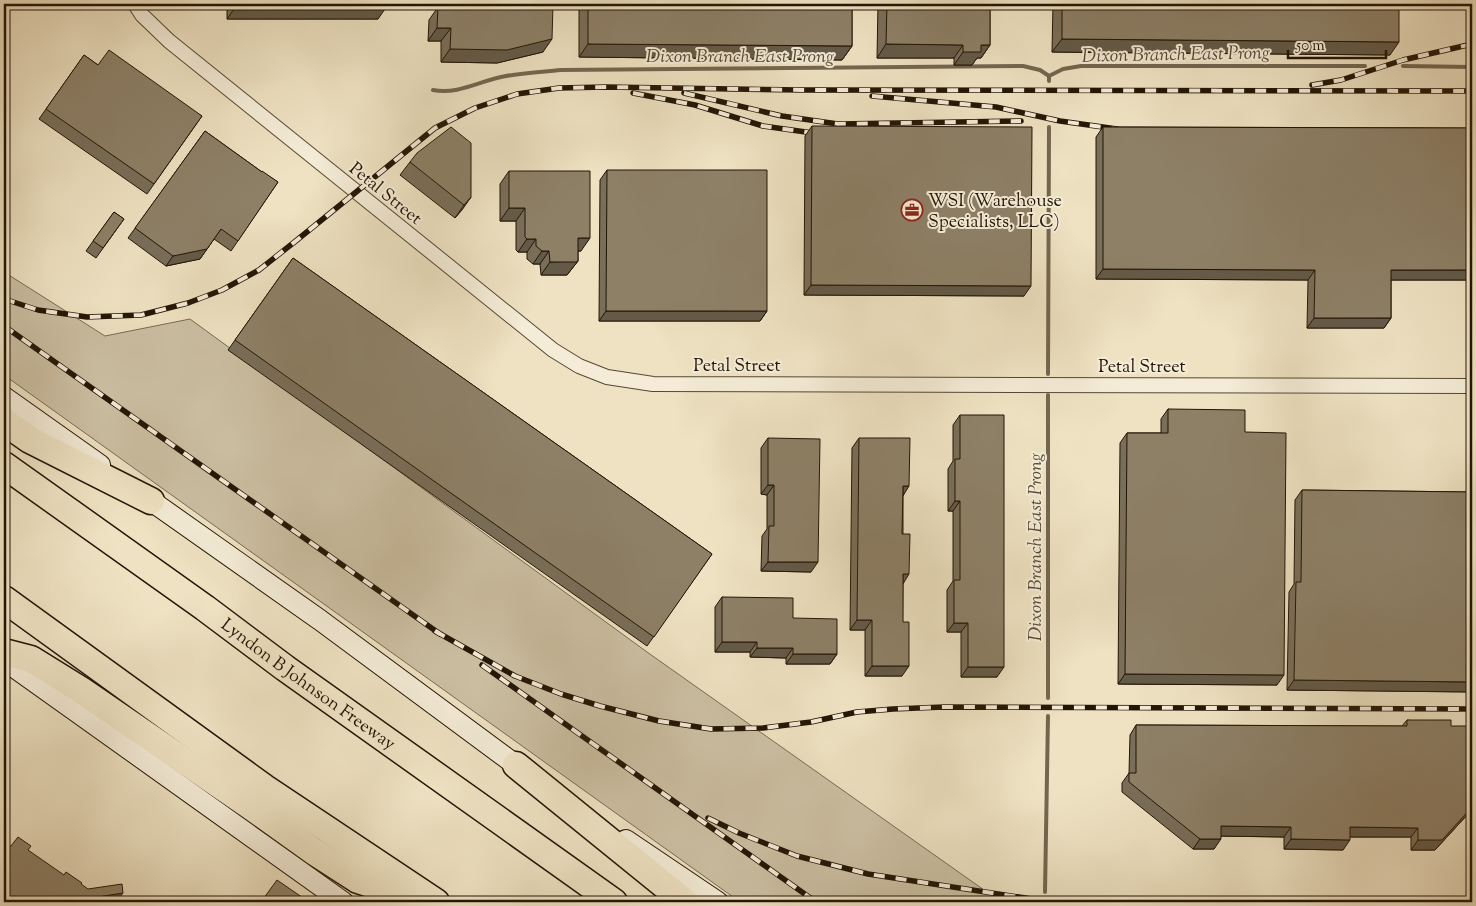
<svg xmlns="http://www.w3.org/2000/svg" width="1476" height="906" viewBox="0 0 1476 906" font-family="'Sorts Mill Goudy',serif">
	<rect width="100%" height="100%" fill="#eee2c2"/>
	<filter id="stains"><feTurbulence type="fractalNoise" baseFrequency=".004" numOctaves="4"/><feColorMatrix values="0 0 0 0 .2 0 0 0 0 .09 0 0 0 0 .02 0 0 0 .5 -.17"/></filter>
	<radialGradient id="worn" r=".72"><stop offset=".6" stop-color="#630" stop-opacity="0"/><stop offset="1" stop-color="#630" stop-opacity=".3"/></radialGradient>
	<path fill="#cbbfa2" stroke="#776a54" d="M4 272 105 336 190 319 647 652 1001 902H740L4 375Z"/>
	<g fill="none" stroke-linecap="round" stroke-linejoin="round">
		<g stroke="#736650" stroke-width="4">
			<path d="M1403 66 1472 67"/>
			<path d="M1049 76 1063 69 1081 66H1365"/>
			<path d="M433 90C459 95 481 80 506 76 524 73 543 72 561 70L1023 66 1040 70 1049 76V81"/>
			<path d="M1048 374 1049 127"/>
			<path d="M1048 698V395"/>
			<path d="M1045 892 1048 716"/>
		</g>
		<g stroke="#564834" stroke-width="16">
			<path id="minor" d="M135 4 142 15 169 41 553 350 579 366 607 377 653 384 1472 386"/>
		</g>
		<g stroke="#231505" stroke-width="22">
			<g id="secondary">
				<path d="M4 397 100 465"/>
				<path d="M140 493 320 620 528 774"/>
				<path d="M4 660 343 902"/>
				<path d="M626 840 718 902"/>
			</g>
		</g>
		<g stroke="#231505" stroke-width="29">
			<g id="motorway">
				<path d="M4 422 30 440 151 501"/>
				<path id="s1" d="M4 465 205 608 285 668 614 902"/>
				<path d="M4 599 265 788 436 902"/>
				<path d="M4 652 31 659 81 690 250 806 313 851 358 880 412 898"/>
				<path d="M516 765 685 902"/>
			</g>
		</g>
		<use href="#minor" stroke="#f4ecd7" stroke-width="14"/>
		<use href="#secondary" stroke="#f4ecd7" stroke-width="20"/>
		<use href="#motorway" stroke="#eee2c2" stroke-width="26"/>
		<g stroke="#231505" stroke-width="5.5">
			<g id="rail">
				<path d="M1312 85 1341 80 1403 60 1472 44"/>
				<path d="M633 93 695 105 763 126 813 133H821"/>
				<path d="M684 93 782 116 838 124 1021 121"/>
				<path d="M872 96 996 107 1060 121 1117 129"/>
				<path d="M4 299 38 310 87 317 141 315 188 303 222 290 259 270 297 240 435 128 475 108 517 94 559 88 606 87 802 90 1472 91"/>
				<path d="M4 326 440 634"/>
				<path d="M435 631 515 676 561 694 600 706 659 721 711 729 763 728 811 722 857 712 893 709 944 707 1472 709"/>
				<path d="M482 665 816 902"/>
				<path d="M708 818 739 833 797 856 868 874 1051 902"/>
			</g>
		</g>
		<use href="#rail" stroke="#f4ecd7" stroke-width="4" stroke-dasharray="11" stroke-linecap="butt"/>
	</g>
	<g fill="#796e59" stroke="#231505">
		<path d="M227 4H385L378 19H227Z"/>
		<path d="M440 4H553L543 52 497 63 441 62V41H428L429 20 438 7H440Z"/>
		<path d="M579 4H852V46L842 60 579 57Z"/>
		<path d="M878 4H990V45L981 58H977L972 65H954V58H877Z"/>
		<path d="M1053 4H1399L1390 55 1052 52Z"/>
		<path d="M84 55 98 65 202 116 147 194 39 119Z"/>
		<path d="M812 126 1024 296 804 295 805 136Z"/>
		<path d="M1103 127 1472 128V280H1391V318L1384 328H1307L1308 280 1096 279V137Z"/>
		<path d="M205 131 262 172 278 182 231 251 214 239 200 259 166 266 128 238Z"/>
		<path d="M410 162 471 197 455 218 400 175Z"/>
		<path d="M607 170 767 311 760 321H599L600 180Z"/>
		<path d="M509 171 581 251H578V261L567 275H541L540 264H533L527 259V252H518L516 250V221H500V184Z"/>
		<path d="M114 212 124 219 96 258 86 251Z"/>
		<path d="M293 258 712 554 647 646 228 350Z"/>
		<path d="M1168 409 1245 432 1277 685 1118 684 1120 443 1127 433H1161V419Z"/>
		<path d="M960 415 997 677H961V632H947V590L953 581V511H948V469L953 461V425Z"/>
		<path d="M768 438 811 572 761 571 762 536 767 529V495L761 494V448Z"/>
		<path d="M859 438 903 495V583L902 676H865V630H850L852 448Z"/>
		<path d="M1302 490 1472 492V692L1287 690 1289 592 1294 584 1295 500Z"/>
		<path d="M722 597 793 618 837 654 830 664H786V658L750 657V652H715V607Z"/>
		<path d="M1407 720 1451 726 1470 774H1472V808L1468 814 1435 850H1411V837H1350L1343 850 1284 849V837L1221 836 1214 849H1193L1122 792V783L1129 773 1130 735 1136 725 1402 726Z"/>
	</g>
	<g fill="#635a48" stroke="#231505">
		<path d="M234 9H385L378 19H227Z"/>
		<path d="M437 28H451L441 41H428Z"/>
		<path d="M552 39 543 52 497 63 441 62 450 49Z"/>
		<path d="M1062 39 1399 42 1390 55 1052 52Z"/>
		<path d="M588 44 852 46 842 60 579 57Z"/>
		<path d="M886 44 963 45 954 58H877Z"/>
		<path d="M981 45H990L981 58H977L972 65H954L963 52Z"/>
		<path d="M471 197 462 210 455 218 464 205Z"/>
		<path d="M509 208H525L516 221H500Z"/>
		<path d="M221 229 200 259 166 266 173 256Z"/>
		<path d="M578 238H590L581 251H568Z"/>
		<path d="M527 239H536L527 252H518Z"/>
		<path d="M542 251H549L540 264H533Z"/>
		<path d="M578 261 567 275H541L550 262Z"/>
		<path d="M1103 269 1315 270 1308 280 1096 279Z"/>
		<path d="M1391 270H1472V280H1385Z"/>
		<path d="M811 285 1031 286 1024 296 804 295Z"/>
		<path d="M606 311H767L760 321H599Z"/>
		<path d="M1314 318H1391L1384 328H1307Z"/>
		<path d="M768 485H774L767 495 761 494Z"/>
		<path d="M903 486H909L903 496Z"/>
		<path d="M955 501H960L953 511H948Z"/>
		<path d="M768 562H818L811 572 761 571Z"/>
		<path d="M903 574H909L903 584Z"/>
		<path d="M857 620H872L865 630H850Z"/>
		<path d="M954 623H968L961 632H947Z"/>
		<path d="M722 642H757L750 652H715Z"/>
		<path d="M757 648H793L786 658 750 657Z"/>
		<path d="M793 654H837L830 664H786Z"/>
		<path d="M872 666H909L902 676H865Z"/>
		<path d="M968 667H1004L997 677H961Z"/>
		<path d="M1125 674 1284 675 1277 685 1118 684Z"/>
		<path d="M1294 680 1472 682V692L1287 690Z"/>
		<path d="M1472 807 1468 814 1435 850H1411L1418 840Z"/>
		<path d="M1221 826 1291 827 1284 837 1214 836Z"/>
		<path d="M1350 827 1418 828 1411 837H1343Z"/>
		<path d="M1200 839H1221L1214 849H1193Z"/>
		<path d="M1291 839 1350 840 1343 850 1284 849Z"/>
		<path d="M123 893 116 902H88L91 898Z"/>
	</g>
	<g fill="#8d8067" stroke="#231505">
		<rect x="234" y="4" width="151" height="5"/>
		<path d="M449 4H553L552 39 507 50 450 49 451 28H437L438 7H449Z"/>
		<path d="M588 4H852V46L588 44Z"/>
		<path d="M887 4H990V45H981V52H963V45L886 44Z"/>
		<path d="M1062 4H1399V42L1062 39Z"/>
		<path d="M109 50 202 116 154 184 46 109 84 55 98 65Z"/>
		<path d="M812 126 1032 127 1031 286 811 285Z"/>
		<path d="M451 127 471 143V197L464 205 410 162 417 153Z"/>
		<path d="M1103 127 1472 128V270H1391V318H1314L1315 270 1103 269Z"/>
		<path d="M205 131 262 172V171L278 182 238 241 221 229 207 249 173 256 135 228Z"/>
		<path d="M607 170H767V311H606Z"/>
		<path d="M509 171H590V238H578V261L576 262H550L549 251H542L536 246V239H527L525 237V208H509Z"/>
		<path d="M114 212 124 219 103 248 93 241Z"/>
		<path d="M293 258 712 554 654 637 235 340Z"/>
		<path d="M1168 409 1245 410V432L1286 433 1284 675 1125 674 1127 433H1168Z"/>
		<path d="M960 415H1004V667H968V623H954V580H960V501H955V459H960Z"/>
		<path d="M768 438 820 439 818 562H768L769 526H774V485H768Z"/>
		<path d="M859 438H910L909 486H903L902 534H910L909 574H903V622H909V666H872V620H857Z"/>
		<path d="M1302 490 1472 492V682L1294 680 1296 582H1301Z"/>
		<path d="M722 597 793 598V618L837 619V654H793V648H757V642H722Z"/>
		<path d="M1407 720H1451V726H1469L1470 774H1472V807L1442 840H1418V828L1350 827V840L1291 839V827L1221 826V839H1200L1129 782V773H1136V725L1407 726Z"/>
		<path d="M18 837 31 846 28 850 64 875 66 872 82 883 81 884 88 889 122 884 123 893 91 898 88 902H4V847L11 846Z"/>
		<path d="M277 880 309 902H261Z"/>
	</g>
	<defs>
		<g id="office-ring" transform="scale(1.125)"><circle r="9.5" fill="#f4ecd7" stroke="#8f2418" stroke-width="1.5"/><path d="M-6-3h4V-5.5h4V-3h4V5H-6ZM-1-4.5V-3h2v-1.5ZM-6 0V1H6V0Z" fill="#8f2418"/></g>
	</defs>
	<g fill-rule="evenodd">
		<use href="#office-ring" x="912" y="210"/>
	</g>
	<g text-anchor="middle" stroke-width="4" stroke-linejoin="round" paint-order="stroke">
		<g font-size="18" fill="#231505" stroke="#f4ecd7">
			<text transform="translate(386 193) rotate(39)" y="6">Petal Street</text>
			<text x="737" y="371">Petal Street</text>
			<text x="1142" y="372">Petal Street</text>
			<text dy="6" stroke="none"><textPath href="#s1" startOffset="375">Lyndon B Johnson Freeway</textPath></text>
		</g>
		<g font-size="18" fill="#231505" stroke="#f4ecd7" text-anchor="start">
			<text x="928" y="206">WSI (Warehouse<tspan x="928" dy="21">Specialists, LLC)</tspan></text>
		</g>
		<g font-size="19" font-style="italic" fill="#594b37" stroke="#f4ecd7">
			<text transform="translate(1176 53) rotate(-1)" y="7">Dixon Branch East Prong</text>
			<text x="740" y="62">Dixon Branch East Prong</text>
			<text transform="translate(1034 547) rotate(-90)" y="7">Dixon Branch East Prong</text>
		</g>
	</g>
	<rect width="1476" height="906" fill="none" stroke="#eee2c2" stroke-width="20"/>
	<rect x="5" y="5" width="1466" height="896" fill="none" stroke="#231505" stroke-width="2.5"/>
	<rect x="10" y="10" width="1456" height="886" fill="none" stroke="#231505"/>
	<path d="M1288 50v8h98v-8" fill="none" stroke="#231505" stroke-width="2.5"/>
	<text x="1296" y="50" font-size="15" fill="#231505" stroke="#f4ecd7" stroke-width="4" paint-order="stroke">50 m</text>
	<rect width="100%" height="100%" filter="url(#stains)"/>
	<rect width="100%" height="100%" fill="url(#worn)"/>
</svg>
